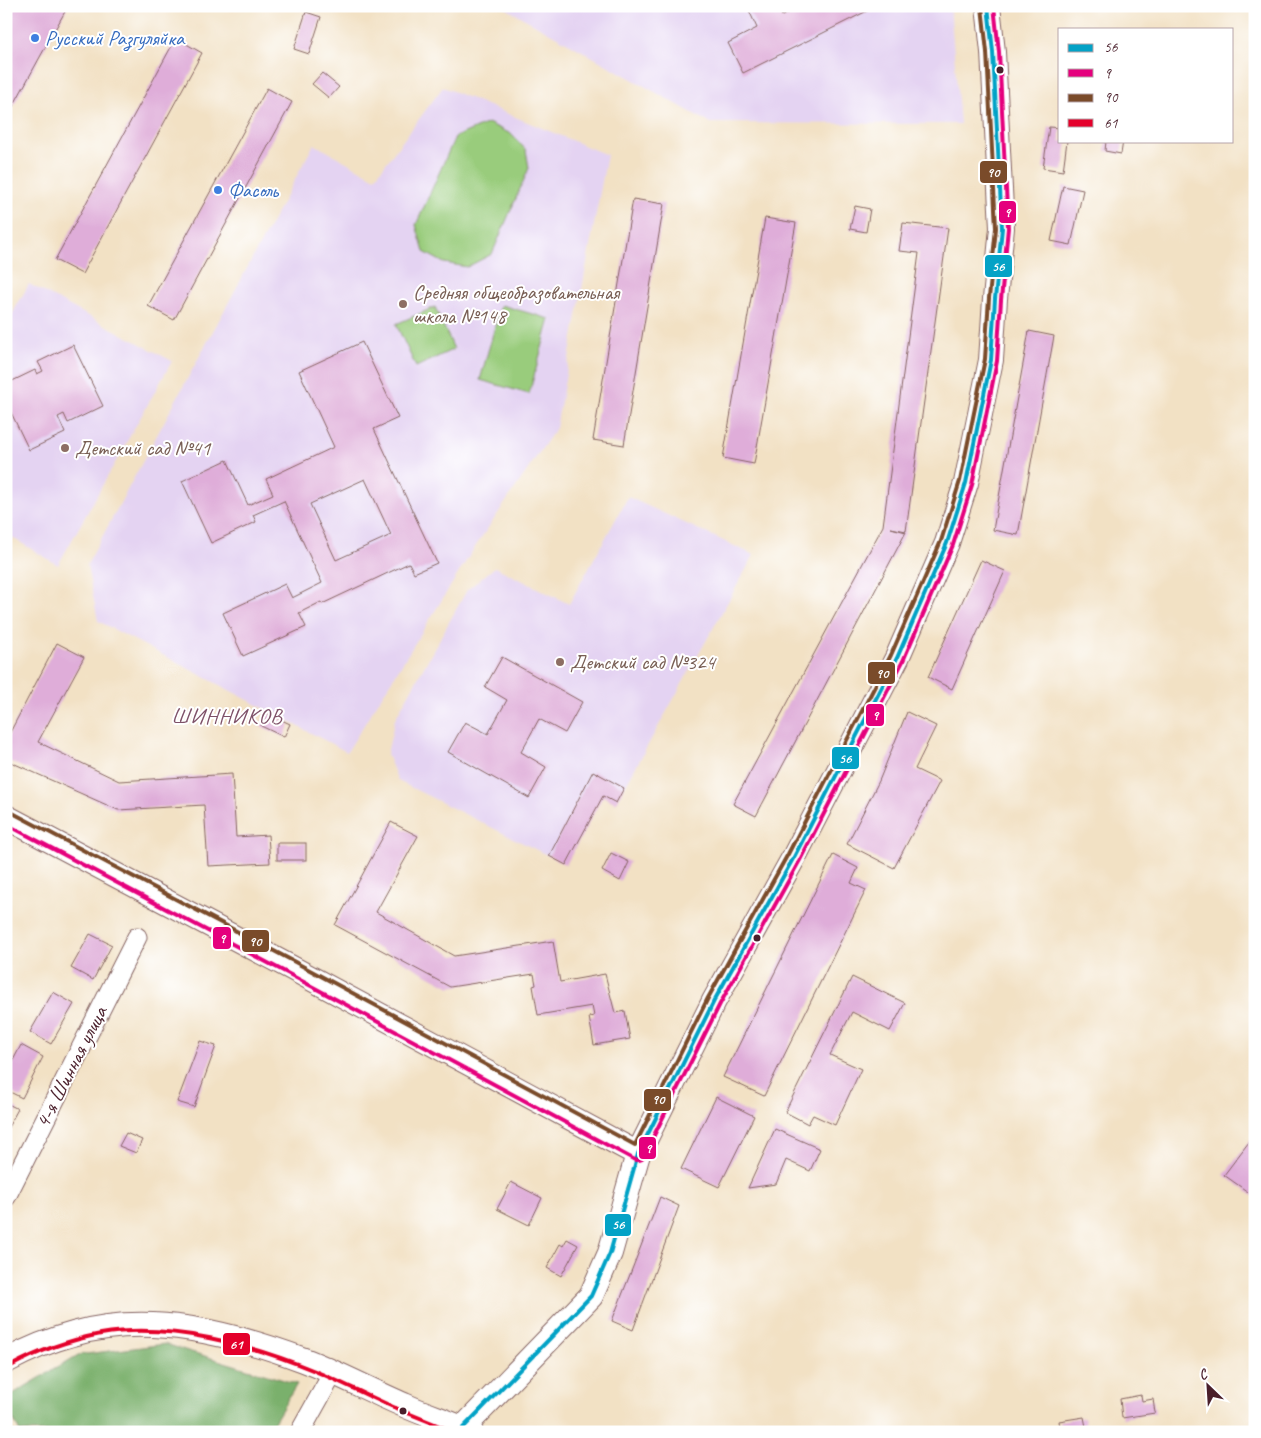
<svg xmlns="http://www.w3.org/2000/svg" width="1261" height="1438" viewBox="0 0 1261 1438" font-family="Caveat,sans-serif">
	<rect width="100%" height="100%" fill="#fff"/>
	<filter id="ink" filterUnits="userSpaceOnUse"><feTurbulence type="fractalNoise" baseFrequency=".02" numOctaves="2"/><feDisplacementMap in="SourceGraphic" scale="10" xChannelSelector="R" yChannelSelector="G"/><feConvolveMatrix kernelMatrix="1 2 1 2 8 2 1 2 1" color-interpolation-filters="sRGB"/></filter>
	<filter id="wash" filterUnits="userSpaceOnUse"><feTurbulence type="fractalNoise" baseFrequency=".0096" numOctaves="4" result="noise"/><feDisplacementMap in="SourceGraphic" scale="20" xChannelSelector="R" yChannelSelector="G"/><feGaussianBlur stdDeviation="1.12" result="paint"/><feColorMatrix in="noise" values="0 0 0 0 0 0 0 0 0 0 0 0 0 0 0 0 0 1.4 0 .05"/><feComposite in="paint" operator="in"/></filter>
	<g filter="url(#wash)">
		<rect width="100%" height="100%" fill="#f2e1c4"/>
		<g fill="#e4d3f2">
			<path d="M502 6H950L960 124 710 123Z"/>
			<path d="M443 87 607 155 556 428 473 550 347 752 98 621 87 565 314 144 375 178Z"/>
			<path d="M29 284 172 361 58 565 6 534V325Z"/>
			<path d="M628 497 754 555 624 788 593 772 549 856 398 781 387 754 395 719 467 590 495 567 569 604Z"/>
		</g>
		<g fill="#99cc7c" stroke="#727654">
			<path d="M488 123 511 134 526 150 529 168 492 254 467 267 444 263 424 252 416 225 455 137Z"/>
			<path d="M501 305 550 319 529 394 480 380Z"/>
			<path d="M435 307 454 349 416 367 396 324Z"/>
		</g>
		<path fill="#7ab06c" stroke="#62684c" d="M165 1344 297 1384 268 1432H20L6 1406V1398L78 1355Z"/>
		<g id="blocks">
			<g fill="#dfadd9" fill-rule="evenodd">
				<path d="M6 6H68L6 119Z"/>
				<path d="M747 6H778L782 16 801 6H877L743 73 728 43 757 28Z"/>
				<path d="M306 12 321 17 309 54 294 49Z"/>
				<path d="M176 38 202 53 82 274 55 260Z"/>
				<path d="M322 73 339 87 329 98 312 84Z"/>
				<path d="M267 88 292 102 174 320 148 306Z"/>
				<path d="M1049 127 1060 128V141H1067L1063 171 1043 168Z"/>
				<path d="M1106 141H1123L1121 154 1105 151Z"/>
				<path d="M1063 186 1083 190 1071 245 1051 241Z"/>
				<path d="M633 199 664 204 624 445 593 440Z"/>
				<path d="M855 206 870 209 866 232 850 229Z"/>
				<path d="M765 218 796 223 754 464 723 458Z"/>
				<path d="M903 223 948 228 906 531 891 528 906 532 756 816 733 804 883 526 919 253 899 251Z"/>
				<path d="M1029 331 1054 336 1018 535 993 530Z"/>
				<path d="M362 342 398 418 374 429 437 563 414 573 409 563 322 604 321 602 299 613 306 627 243 656 223 613 285 584 292 598 322 583 284 501 253 515 256 522 211 543 182 481 227 460 248 505 273 494 266 479 334 447 299 371ZM365 479 391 535 336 560 310 504Z"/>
				<path d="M73 345 103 406 68 423 64 414 58 417 65 433 29 450 6 402V384L35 370 37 374 43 371 38 362Z"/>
				<path d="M981 560 1005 571 952 689 928 677Z"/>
				<path d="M57 643 84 657 38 742 119 781 232 774 236 837 268 835 270 863 208 866 204 805 118 810 6 760V740Z"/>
				<path d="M502 657 582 702 565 733 539 719 521 752 546 767 529 798 448 752 465 722 488 734 507 700 485 687Z"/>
				<path d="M907 712 936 726 915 769 940 781 894 868 847 844 879 781Z"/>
				<path d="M267 713 290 724 284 737 261 726Z"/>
				<path d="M593 771 624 788 616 803 603 796 566 865 549 856Z"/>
				<path d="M391 822 418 836 376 912 454 956 553 941 560 982 605 974 615 1013 625 1011 630 1039 594 1045 589 1017 594 1016 592 1006 538 1015 533 986 536 985 534 974 450 987 335 925Z"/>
				<rect x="277" y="843" width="29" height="17"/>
				<path d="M611 853 629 862 620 881 602 871Z"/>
				<path d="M833 855 858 868 851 883 866 890 764 1096 723 1077Z"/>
				<path d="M90 934 112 945 93 980 71 968Z"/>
				<path d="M852 977 905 1003 890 1031 852 1012 830 1055 861 1069 835 1125 813 1115 808 1124 785 1112Z"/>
				<path d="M53 992 74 1004 51 1044 30 1032Z"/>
				<path d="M200 1041 216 1046 194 1107 177 1102Z"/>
				<path d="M21 1045 43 1057 22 1098 6 1090V1074Z"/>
				<path d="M716 1097 754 1116 719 1187 681 1169Z"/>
				<path d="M6 1103 18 1109 6 1131Z"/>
				<path d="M775 1129 820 1149 810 1171 786 1160 776 1184 748 1188Z"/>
				<path d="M126 1133 142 1140 136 1153 119 1146Z"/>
				<path d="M1255 1134V1197L1224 1175Z"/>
				<path d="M511 1182 542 1198 529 1225 497 1209Z"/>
				<path d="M660 1197 679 1206 633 1330 612 1321Z"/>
				<path d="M567 1239 578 1245 561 1276 547 1268 560 1244 563 1246Z"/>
				<path d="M1141 1395 1142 1401 1153 1399 1155 1413 1122 1418 1120 1399Z"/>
				<path d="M1084 1417 1087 1432H1061L1059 1421Z"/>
			</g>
		</g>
	</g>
	<g filter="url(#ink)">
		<use href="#blocks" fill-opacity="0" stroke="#856361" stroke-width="1"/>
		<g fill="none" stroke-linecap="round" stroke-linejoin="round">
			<g stroke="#856361" stroke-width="21">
				<g id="minor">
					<path d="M6 1197 137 937"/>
					<path d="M300 1432 333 1373"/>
				</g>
			</g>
			<g stroke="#856361" stroke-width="26">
				<g id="tertiary">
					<path d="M6 817 290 967 638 1154"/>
					<path d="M6 1361C27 1350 50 1340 73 1334 150 1312 231 1333 304 1360 338 1373 371 1391 404 1405 426 1415 449 1422 471 1432"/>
					<path d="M463 1428 591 1296 610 1253 638 1154 714 1001 794 857 897 658 947 543 966 483 991 360 995 299 1002 228 993 52 988 6"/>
				</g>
			</g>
			<use href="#minor" stroke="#fff" stroke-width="19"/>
			<use href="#tertiary" stroke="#fff" stroke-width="24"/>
			<g stroke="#fff" stroke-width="8">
				<path id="bus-1" d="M463 1428 591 1296 610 1253 638 1154 714 1001 794 857 897 658 947 543 966 483 991 360 995 299 1002 228 993 52 988 6"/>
			</g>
			<g stroke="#fff" stroke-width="8">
				<path id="bus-2" d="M6 824 287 973 635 1160H639L642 1159 720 1004 800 860 903 661 953 545 972 485 997 361 1001 300 1008 228 999 52 994 6"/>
			</g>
			<g stroke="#fff" stroke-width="8">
				<path id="bus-3" d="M9 811 293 961 635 1145 708 998 788 854 891 655 941 541 960 481 985 359 989 298 996 228 987 52 982 7"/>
			</g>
			<g stroke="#fff" stroke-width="8">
				<path id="bus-4" d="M9 1367C38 1351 69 1340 101 1334 170 1322 252 1345 315 1371 341 1382 366 1395 391 1406 412 1415 433 1423 454 1432"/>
			</g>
			<use href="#bus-1" stroke="#04a2c6" stroke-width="4"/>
			<use href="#bus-2" stroke="#e5007d" stroke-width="4"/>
			<use href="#bus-3" stroke="#7a4b2a" stroke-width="4"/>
			<use href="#bus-4" stroke="#e4002b" stroke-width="4"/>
		</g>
	</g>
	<g fill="#3f7fe0" stroke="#fff" stroke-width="2">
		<circle cx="35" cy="38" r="5"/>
		<circle cx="218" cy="190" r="5"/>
	</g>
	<g fill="#4a1f2b" stroke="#fff" stroke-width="2">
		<circle cx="1000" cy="70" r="4.5"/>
		<circle cx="757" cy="938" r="4.5"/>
		<circle cx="403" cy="1411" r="4.5"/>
	</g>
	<g fill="#8d6e63" stroke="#fff" stroke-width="2">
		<circle cx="403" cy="304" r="5"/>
		<circle cx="65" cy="448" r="5"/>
		<circle cx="560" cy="662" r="5"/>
	</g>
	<g text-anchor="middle" stroke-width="4" stroke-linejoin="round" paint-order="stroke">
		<g font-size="21" fill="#366cbe" stroke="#fff" text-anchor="start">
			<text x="45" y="45">Русский Разгуляйка</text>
			<text x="228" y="197">Фасоль</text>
		</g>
		<g font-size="21" fill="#785e54" stroke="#fff" text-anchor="start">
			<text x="413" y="299">Средняя общеобразовательная<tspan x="413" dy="24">школа №148</tspan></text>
			<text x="75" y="455">Детский сад №41</text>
			<text x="570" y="669">Детский сад №324</text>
		</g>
		<g font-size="21" fill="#4a1f2b" stroke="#fff">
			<text transform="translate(71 1067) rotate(-63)" y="7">4-я Шинная улица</text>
		</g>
		<g font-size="22" letter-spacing="1" fill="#7e5168" stroke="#fff">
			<text x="227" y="723">ШИННИКОВ</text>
		</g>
	</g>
	<g stroke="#fff" stroke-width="2">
		<rect x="979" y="160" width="29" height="24" rx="5" fill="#7a4b2a"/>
		<rect x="998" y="200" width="19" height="24" rx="5" fill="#e5007d"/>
		<rect x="984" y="254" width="29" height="24" rx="5" fill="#04a2c6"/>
		<rect x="867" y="661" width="29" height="24" rx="5" fill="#7a4b2a"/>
		<rect x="865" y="703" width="20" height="24" rx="5" fill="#e5007d"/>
		<rect x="831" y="746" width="29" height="24" rx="5" fill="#04a2c6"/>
		<rect x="212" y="926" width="20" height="24" rx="5" fill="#e5007d"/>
		<rect x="241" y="929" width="29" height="24" rx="5" fill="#7a4b2a"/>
		<rect x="643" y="1088" width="29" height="24" rx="5" fill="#7a4b2a"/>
		<rect x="638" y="1136" width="19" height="24" rx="5" fill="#e5007d"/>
		<rect x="604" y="1213" width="28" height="24" rx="5" fill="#04a2c6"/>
		<rect x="222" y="1332" width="29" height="24" rx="5" fill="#e4002b"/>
	</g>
	<g font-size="14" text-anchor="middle" font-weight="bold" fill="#fff">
		<text x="993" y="177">90</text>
		<text x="1007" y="217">9</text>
		<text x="998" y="271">56</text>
		<text x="882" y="678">90</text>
		<text x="875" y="720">9</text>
		<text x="845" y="763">56</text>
		<text x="222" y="943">9</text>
		<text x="255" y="946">90</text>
		<text x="658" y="1104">90</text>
		<text x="648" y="1153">9</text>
		<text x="618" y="1229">56</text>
		<text x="236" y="1349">61</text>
	</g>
	<rect width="1261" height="1438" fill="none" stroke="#fff" stroke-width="25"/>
	<rect x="1058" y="28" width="175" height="115" fill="#ffffff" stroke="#b7a5aa"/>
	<rect x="1068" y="44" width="25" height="8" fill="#04a2c6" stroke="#b7a5aa"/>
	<text x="1104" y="52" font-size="15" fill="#4a1f2b">56</text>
	<rect x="1068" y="69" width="25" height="8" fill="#e5007d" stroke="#b7a5aa"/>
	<text x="1104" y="78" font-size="15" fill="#4a1f2b">9</text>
	<rect x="1068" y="94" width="25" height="8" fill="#7a4b2a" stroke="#b7a5aa"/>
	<text x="1104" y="102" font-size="15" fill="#4a1f2b">90</text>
	<rect x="1068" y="119" width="25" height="8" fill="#e4002b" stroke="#b7a5aa"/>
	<text x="1104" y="128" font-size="15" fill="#4a1f2b">61</text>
	<g transform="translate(1208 1386) rotate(335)" stroke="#ffffff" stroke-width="4" paint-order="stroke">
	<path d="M0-4L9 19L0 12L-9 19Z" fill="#4a1f2b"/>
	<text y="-8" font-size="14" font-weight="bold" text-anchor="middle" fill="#4a1f2b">С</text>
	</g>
</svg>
